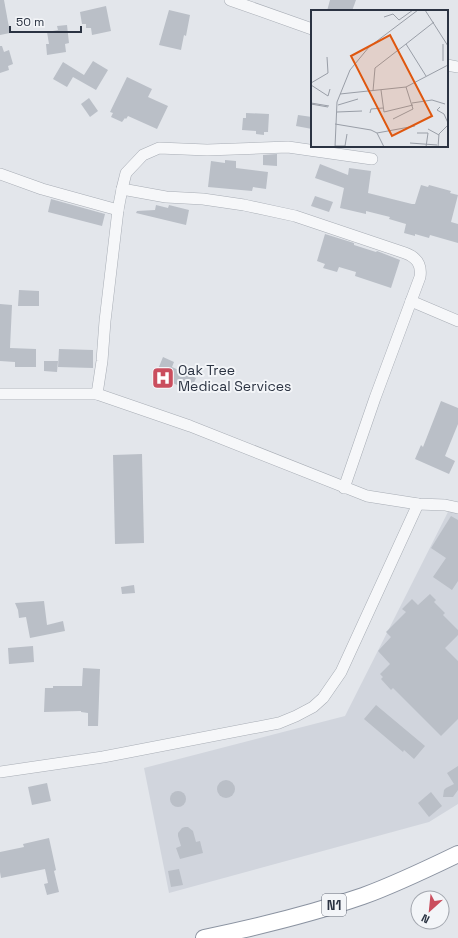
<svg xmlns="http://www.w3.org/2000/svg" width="458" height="938" viewBox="0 0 458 938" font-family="'Space Grotesk',sans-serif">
	<rect width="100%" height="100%" fill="#e3e6eb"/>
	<path fill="#d1d5dd" d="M452 504 458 506V804L429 822 169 893 144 768 345 716Z"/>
	<g fill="#babfc7">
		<path d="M0 0H4L10 33 0 35Z"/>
		<path d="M330 0H356L352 11H327Z"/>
		<path d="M106 6 111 31 92 35 91 28H86V24H82L80 12Z"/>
		<path d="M169 10 190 15 186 36 184 35 181 50 159 45Z"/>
		<path d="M67 25 69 43 65 44 66 52 47 55 46 44H49L47 32 58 30 57 26Z"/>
		<path d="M0 46H2L4 52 9 50 13 64 8 66 9 70 0 73Z"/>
		<path d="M93 61 108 70 96 90 73 77 67 87 53 79 63 62 84 75Z"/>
		<path d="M127 77 152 89 148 97 168 106 157 129 128 116 126 119 125 118 122 122 111 117 113 113 110 112Z"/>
		<path d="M89 98 98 111 90 117 81 104Z"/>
		<path d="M246 113 269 114 268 132H264V135L256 134V131L242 130 243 118H246Z"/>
		<path d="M298 115 312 117V129L296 126Z"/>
		<path d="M277 154V166L263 165V155Z"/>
		<path d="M225 160 236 161V168L268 172 266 189 253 187 252 191 208 187 211 161 225 163Z"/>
		<path d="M320 164 348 175 349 168 371 171 368 193 412 204H415L421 185 428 187 429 185 451 191 450 193 458 195 451 222 458 224V243L430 235 429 238 415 234V236L404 233 406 224 389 219 390 217 366 211V214L340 208 344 188 315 178Z"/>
		<path d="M315 196 333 202 329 212 311 206Z"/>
		<path d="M51 199 105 214 102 226 48 212Z"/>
		<path d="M156 205 168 208 169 205 189 210 186 225 136 213 137 211 155 210Z"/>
		<path d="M325 234 354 243V245L376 252 377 251 400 260 391 288 355 276 356 272 339 267 337 272 323 268 325 264 317 261Z"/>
		<path d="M19 290 39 291V306H18Z"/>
		<path d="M0 304 12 305 10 348 36 349V367H15V362L0 361Z"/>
		<path d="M59 349 93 350V368L58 367Z"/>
		<path d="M163 357 174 362 172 367 196 378 192 387 185 384 183 388 167 380 165 384 154 379Z"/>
		<path d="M44 361H58L57 372 44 371Z"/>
		<path d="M441 401 458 408V424L445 456 455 461 449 474 415 459 421 445 423 447Z"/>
		<path d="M142 454 144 543 115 544 113 455Z"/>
		<path d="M451 516 458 520V581L452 590 433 577 446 558 431 548Z"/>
		<path d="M134 585 135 593 122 594 121 587Z"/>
		<path d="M430 594 436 600 434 602 445 613 443 615 458 630V635L445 648 458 661V719L441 736 393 688 391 690 381 679 383 677 380 674 390 664 378 651 391 637 386 632 406 612 402 609 412 599 418 605Z"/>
		<path d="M44 601 47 625 63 621 65 631 30 638 26 617 19 618 18 610 15 603Z"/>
		<path d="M33 646 34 662 9 664 8 648Z"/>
		<path d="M83 668 100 669 98 726H88V713L81 712V711L44 712 45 688H53V686H82Z"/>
		<path d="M376 705 425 746 414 759 404 750 403 752 364 719Z"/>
		<path d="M458 766V790L453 797H443L444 790 446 788 454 784 447 773Z"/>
		<circle cx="226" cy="789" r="9"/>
		<path d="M47 783 51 801 32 805 28 787Z"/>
		<circle cx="178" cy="799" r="8"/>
		<path d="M431 792 442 806 429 817 418 803Z"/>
		<path d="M185 827H188L193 831 196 842 200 841 203 853 180 859 176 848 181 846 178 836V833L182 828Z"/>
		<path d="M49 838 56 870 54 871 59 892 47 895 44 884 48 883 45 869 1 878 0 872V852L24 847 23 844Z"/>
		<path d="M179 869 183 885 171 887 168 871Z"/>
	</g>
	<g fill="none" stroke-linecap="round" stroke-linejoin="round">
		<g stroke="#a8adb5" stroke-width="12">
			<g id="minor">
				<path d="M230 0 312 29"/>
				<path d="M447 65 458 67"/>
				<path d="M0 174 42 189 118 210"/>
				<path d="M122 189 166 197 203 199 244 205 295 216 405 253C416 257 422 264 420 277L375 398 344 488"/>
				<path d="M411 301 458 321"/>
				<path d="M0 394H97L190 426 367 496 418 504 445 505 458 508"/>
				<path d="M97 394 102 361 105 321 118 210 122 189 126 173 143 155 159 148 207 150 288 147 372 159"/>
				<path d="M0 772 103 757 279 723 296 716 313 707 323 698 341 672 418 504"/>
			</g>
		</g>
		<g stroke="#8b93a1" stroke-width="18">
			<path id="highway" d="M204 938C257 927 311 914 363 896 396 884 427 869 458 854"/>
		</g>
		<use href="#minor" stroke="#f6f7f9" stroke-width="11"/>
		<use href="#highway" stroke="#fff" stroke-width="16"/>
	</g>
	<defs>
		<g id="hospital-square" transform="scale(1.15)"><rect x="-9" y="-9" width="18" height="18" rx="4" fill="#ca4e5e" stroke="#f3f5f8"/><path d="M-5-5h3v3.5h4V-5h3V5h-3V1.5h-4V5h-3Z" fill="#fff"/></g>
	</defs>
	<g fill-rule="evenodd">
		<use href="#hospital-square" x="163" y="378"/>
	</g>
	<g text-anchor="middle" stroke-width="4" stroke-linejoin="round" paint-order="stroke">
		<rect fill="#f3f5f8" stroke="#676d79" stroke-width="1" x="322" y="894" width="24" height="22" rx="3"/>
		<g font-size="13" font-weight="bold" fill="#2b3342">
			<text x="334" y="910">N1</text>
		</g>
		<g font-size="14" fill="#2b3342" stroke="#f3f5f8" text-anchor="start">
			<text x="178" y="375">Oak Tree<tspan x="178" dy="16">Medical Services</tspan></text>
		</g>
	</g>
	<g transform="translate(311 10)">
		<rect width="137" height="137" fill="#e3e6eb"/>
		<path fill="none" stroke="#999ea7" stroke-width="1" d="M114 0 137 36M73 7 82 4 88 10 102 0M132 34V51M115 66 95 34 123 12M0 73 17 63 16 47M0 75 17 86 19 79M70 80 73 102 102 95M62 81 64 58 95 34M29 84 95 77 137 55M0 93 18 96M101 93 121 90 134 94M0 94 17 97M27 95 47 89M129 97 126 100 133 104 137 113M26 102 51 101M59 103 60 99 72 98M82 109 102 99 95 77M24 114 60 120 66 123 73 137M117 119 128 125M66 123 104 116M106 123H117L115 137M99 133 126 135M24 136H34L36 124M24 137 26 92 39 60 58 37 107 0M127 137 128 124 137 115"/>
		<path fill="#df570f" fill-opacity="0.15" stroke="#df570f" stroke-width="2" d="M79 25 121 106 81 126 40 46Z"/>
		<rect width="137" height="137" fill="none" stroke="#2b3342" stroke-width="2"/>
	</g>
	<g transform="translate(430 910) rotate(207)"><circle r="19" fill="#f3f5f8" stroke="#a3a7af"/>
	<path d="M0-3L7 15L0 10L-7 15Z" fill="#ca4e5e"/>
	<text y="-6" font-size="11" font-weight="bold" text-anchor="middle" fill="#2b3342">N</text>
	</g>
	<path d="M10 26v6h71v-6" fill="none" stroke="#2b3342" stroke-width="2"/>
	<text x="16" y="26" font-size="12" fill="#2b3342" stroke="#f3f5f8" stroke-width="3" paint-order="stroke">50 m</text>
</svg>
